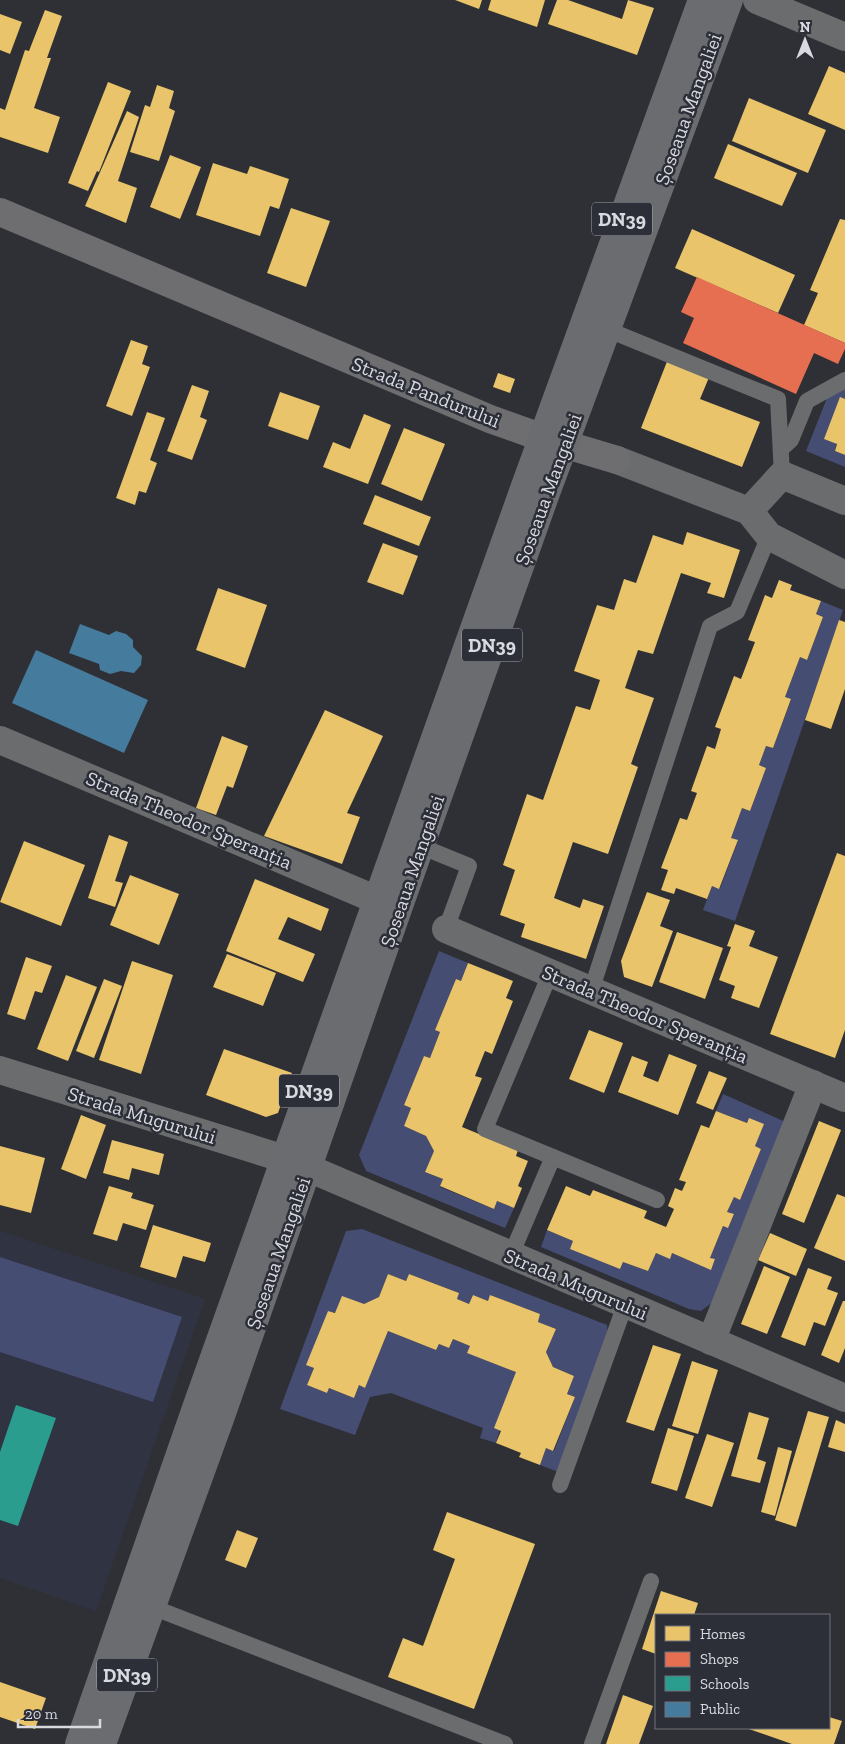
<svg xmlns="http://www.w3.org/2000/svg" width="845" height="1744" viewBox="0 0 845 1744" font-family="'Zilla Slab',serif">
	<rect width="100%" height="100%" fill="#2f3035"/>
	<path fill="#303342" d="M0 1231 205 1299 96 1611 0 1578Z"/>
	<g fill="#464d72">
		<path d="M845 384V399L835 451 845 455V467L806 451 829 393Z"/>
		<path d="M821 601 843 610 735 921 703 910 712 886 720 888 738 841 731 838 742 808 750 811 766 768 759 765 766 746 773 748 791 700 785 697 800 657 807 660 823 617 816 614Z"/>
		<path d="M439 951 468 963 461 981 456 979 435 1030 440 1032 430 1058 424 1056 404 1105 411 1108 404 1126 426 1136 434 1151 425 1172 443 1179 440 1187 494 1209 497 1201 514 1208 505 1228 366 1171 359 1155Z"/>
		<path d="M723 1094 788 1123 713 1302 701 1311 689 1309 541 1247 547 1230 573 1241 620 1269 623 1262 648 1271 656 1253 669 1258 672 1253 711 1269 715 1260 710 1258 723 1226 728 1227 734 1215 727 1212 734 1197 740 1200 761 1149 755 1146 749 1118 747 1123 716 1111Z"/>
		<path d="M362 1229 607 1325 608 1337 558 1472 540 1465 546 1448 554 1451 575 1397 567 1394 574 1376 553 1367 546 1352 556 1329 538 1322 540 1314 490 1295 488 1301 473 1295 469 1304 457 1299 459 1293 409 1274 406 1281 388 1274 379 1297C364 1304 343 1316 328 1311L307 1365 314 1368 307 1385 327 1393 329 1388 354 1398 359 1385 365 1388 388 1331 436 1350 439 1344 449 1348 453 1339 470 1346 516 1372 496 1443 480 1438 483 1428 391 1393 370 1397 355 1435 280 1409 346 1231Z"/>
		<path d="M0 1257 182 1317 153 1402 0 1352Z"/>
	</g>
	<g fill="#e9c46a">
		<path d="M455 0H482L479 9Z"/>
		<path d="M491 0H545L537 27 488 10Z"/>
		<path d="M557 0H568L622 19 628 0 654 8 637 55 548 24Z"/>
		<path d="M45 10 62 16 47 58H51L34 108 60 117 48 153 0 137V108L5 110 25 50 29 51Z"/>
		<path d="M0 14 22 22 10 54 0 50Z"/>
		<path d="M829 66 845 73V130L808 114Z"/>
		<path d="M108 82 131 91 99 172 97 171 88 191 68 183Z"/>
		<path d="M157 85 174 91 169 108 175 111 159 161 130 152 145 105 150 107Z"/>
		<path d="M749 98 826 130 808 173 732 141Z"/>
		<path d="M127 111 139 117 118 181 137 188 126 223 85 206Z"/>
		<path d="M728 144 797 173 782 206 714 178Z"/>
		<path d="M170 155 201 167 180 219 150 207Z"/>
		<path d="M213 163 247 174 250 166 289 179 279 209 270 206 260 236 196 215Z"/>
		<path d="M291 208 330 221 306 287 267 273Z"/>
		<path d="M840 219 845 220V343L804 325 818 293 810 290Z"/>
		<path d="M692 229 795 275 778 313 675 268Z"/>
		<path d="M131 340 148 346 142 364 150 367 132 416 106 406Z"/>
		<path d="M668 359 710 375 700 399 760 422 742 467 641 428Z"/>
		<path d="M498 373 515 379 510 393 493 387Z"/>
		<path d="M192 385 209 391 200 417 207 420 192 460 167 451Z"/>
		<path d="M280 392 320 406 308 440 268 426Z"/>
		<path d="M840 397 845 399V455L835 451 837 444 824 439Z"/>
		<path d="M147 412 165 418 150 460 157 463 146 493 139 491 135 505 116 498Z"/>
		<path d="M364 414 391 425 368 484 323 467 333 442 350 449Z"/>
		<path d="M404 428 445 444 422 501 381 484Z"/>
		<path d="M375 495 431 517 419 546 363 524Z"/>
		<path d="M687 532 740 550 724 598 707 593 711 583 681 573 653 654 638 650 625 688 654 698 631 764 638 767 608 854 573 842 554 898 580 908 583 899 604 906 586 959 521 937 525 924 500 915 515 870 503 865 527 794 543 800 576 706 590 710 600 680 574 671 597 605 614 610 624 579 636 583 653 535 683 545Z"/>
		<path d="M383 543 418 556 403 595 367 582Z"/>
		<path d="M779 580 792 585 790 590 821 601 816 614 823 617 807 660 800 657 785 697 791 699 773 748 766 746 759 765 766 768 750 811 742 808 731 838 738 840 719 889 712 886 707 899 676 888 674 894 661 890 668 870 661 868 680 818 687 820 697 793 691 791 707 746 715 749 721 729 715 727 734 676 741 679 755 642 748 640 765 595 772 598Z"/>
		<path d="M218 588 267 605 245 668 196 650Z"/>
		<path d="M839 620 845 622V689L831 729 805 720Z"/>
		<path d="M325 710 383 736 347 813 360 817 342 864 264 836Z"/>
		<path d="M222 736 248 746 233 788 227 786 216 815 196 808Z"/>
		<path d="M109 835 128 842 115 881 123 883 115 907 88 898Z"/>
		<path d="M24 841 85 865 61 926 0 902Z"/>
		<path d="M837 853 845 856V1030L835 1058 770 1034Z"/>
		<path d="M130 875 179 894 159 945 110 925Z"/>
		<path d="M255 879 329 909 321 931 288 917 278 939 315 954 303 982 226 951Z"/>
		<path d="M647 892 670 900 660 926 673 931 652 987 624 977 621 961Z"/>
		<path d="M735 924 755 931 749 946 778 957 759 1008 731 998 735 986 719 980 731 947 727 946Z"/>
		<path d="M677 932 723 948 705 999 659 982Z"/>
		<path d="M227 954 276 973 263 1006 213 987Z"/>
		<path d="M26 957 52 966 42 993 35 991 25 1020 7 1014Z"/>
		<path d="M132 961 173 975 141 1074 99 1060Z"/>
		<path d="M468 963 513 981 506 998 513 1001 492 1054 485 1051 475 1076 482 1078 462 1127 518 1150 516 1156 528 1161 518 1186 522 1188 514 1208 497 1201 494 1209 440 1186 443 1179 425 1172 434 1151 426 1136 404 1126 411 1108 404 1105 424 1056 430 1058 440 1032 435 1030 456 979 461 981Z"/>
		<path d="M66 975 97 987 68 1061 37 1049Z"/>
		<path d="M104 979 122 986 94 1058 76 1051Z"/>
		<path d="M589 1030 623 1043 604 1093 569 1079Z"/>
		<path d="M224 1049 292 1073 278 1113 266 1117 206 1095Z"/>
		<path d="M669 1054 697 1065 678 1115 618 1092 632 1056 648 1062 643 1076 658 1082Z"/>
		<path d="M709 1071 727 1078 713 1110 696 1103Z"/>
		<path d="M716 1111 747 1123 749 1118 764 1124 755 1146 761 1149 740 1200 734 1197 727 1212 734 1214 728 1228 723 1226 710 1258 715 1259 711 1270 672 1253 670 1259 656 1253 648 1271 623 1262 620 1269 570 1249 573 1241 547 1230 566 1186 590 1196 593 1190 647 1211 644 1218 666 1227 674 1209 668 1206 675 1188 682 1191 686 1182 679 1180 701 1125 709 1128Z"/>
		<path d="M81 1115 106 1125 86 1179 61 1169Z"/>
		<path d="M819 1121 841 1130 804 1223 782 1214Z"/>
		<path d="M112 1140 164 1154 159 1175 132 1168 129 1180 103 1173Z"/>
		<path d="M0 1146 45 1158 31 1213 0 1205Z"/>
		<path d="M109 1186 133 1193 131 1198 154 1205 146 1230 123 1223 117 1241 93 1234Z"/>
		<path d="M837 1194 845 1197V1261L814 1248Z"/>
		<path d="M153 1225 211 1243 205 1262 183 1256 176 1278 140 1267Z"/>
		<path d="M770 1233 807 1249 796 1276 758 1260Z"/>
		<path d="M764 1266 790 1277 767 1334 741 1324Z"/>
		<path d="M808 1268 832 1277 827 1289 838 1293 825 1326 814 1322 805 1346 781 1337Z"/>
		<path d="M388 1274 406 1281 409 1274 459 1293 457 1299 469 1304 473 1295 488 1301 490 1295 540 1314 538 1322 556 1329 546 1352 553 1367 574 1376 567 1394 575 1397 553 1451 546 1448 540 1465 519 1457 521 1453 496 1443 501 1431 494 1428 516 1372 467 1353 470 1346 453 1339 449 1348 439 1344 436 1350 388 1331 365 1388 359 1385 354 1398 329 1388 327 1393 307 1385 314 1368 306 1365 328 1311 335 1313 342 1296 364 1304 379 1297Z"/>
		<path d="M843 1301H845V1348L839 1363 821 1355Z"/>
		<path d="M653 1345 681 1354 654 1431 626 1422Z"/>
		<path d="M692 1361 718 1370 698 1434 672 1426Z"/>
		<path d="M808 1411 829 1417 796 1527 775 1520Z"/>
		<path d="M749 1412 769 1418 757 1459 766 1462 760 1483 731 1476Z"/>
		<path d="M836 1420 845 1424V1452L828 1447Z"/>
		<path d="M668 1428 694 1436 677 1491 651 1483Z"/>
		<path d="M707 1434 734 1443 712 1507 685 1498Z"/>
		<path d="M778 1447 792 1451 775 1516 761 1512Z"/>
		<path d="M447 1512 535 1544 474 1709 388 1677 403 1638 423 1646 455 1559 433 1550Z"/>
		<path d="M237 1530 258 1538 246 1568 225 1560Z"/>
		<path d="M661 1591 698 1603 694 1615H656V1654L642 1649Z"/>
		<path d="M0 1682 46 1698 35 1729 0 1717Z"/>
		<path d="M623 1695 653 1706 639 1744H606Z"/>
		<path d="M829 1717 842 1721 834 1744H792L746 1728H829Z"/>
	</g>
	<path fill="#e76f51" d="M697 277 845 343V349L838 364 814 353 796 394 683 343 694 318 681 312Z"/>
	<path fill="#2a9d8f" d="M16 1405 56 1418 18 1526 0 1520V1452Z"/>
	<g fill="#457b9d">
		<path d="M80 624 109 635 116 631 126 634 133 640V647L142 656 141 665 134 673 121 671 110 674 100 670 99 664 69 653Z"/>
		<path d="M36 650 148 700 124 753 12 703Z"/>
	</g>
	<g fill="none" stroke-linecap="round" stroke-linejoin="round">
		<g stroke="#6b6c6e" stroke-width="16">
			<path d="M606 329 778 399 782 475"/>
			<path d="M781 449 791 440 807 401 845 380"/>
			<path d="M420 846 469 866 446 929"/>
			<path d="M550 974 485 1129 657 1200"/>
			<path d="M591 991 710 626 737 612 769 536"/>
			<path d="M511 1255 553 1157"/>
			<path d="M560 1485 625 1305"/>
			<path d="M152 1607 505 1744"/>
			<path d="M592 1744 651 1581"/>
		</g>
		<g stroke="#6b6c6e" stroke-width="28">
			<path d="M757 0 845 37"/>
			<path d="M617 460 749 511 769 536 845 575"/>
			<path d="M749 511 782 475 845 501"/>
			<path d="M0 740 377 900"/>
			<path d="M446 929 845 1098"/>
			<path d="M0 1070 285 1159"/>
			<path d="M308 1168 845 1398"/>
			<path d="M711 1341 813 1084"/>
		</g>
		<path stroke="#6e6e71" stroke-width="28" d="M0 212 490 419 543 438 617 460"/>
		<g stroke="#6b6c70" stroke-width="28">
			<path d="M79 1744 196 1408 525 486 702 0"/>
			<path d="M102 1744 221 1416 398 909 546 493 729 0"/>
		</g>
	</g>
	<g text-anchor="middle" stroke-width="5" stroke-linejoin="round" paint-order="stroke">
		<g fill="#2c2e38" stroke="#a4a6ae" stroke-width="1">
			<rect x="592" y="202.5" width="60" height="33" rx="4"/>
			<rect x="462" y="628.5" width="60" height="33" rx="4"/>
			<rect x="279" y="1074.5" width="60" height="33" rx="4"/>
			<rect x="97" y="1658.5" width="60" height="33" rx="4"/>
		</g>
		<g font-size="19" font-weight="bold" fill="#d8dae0">
			<text x="622" y="226">DN39</text>
			<text x="492" y="652">DN39</text>
			<text x="309" y="1098">DN39</text>
			<text x="127" y="1682">DN39</text>
		</g>
		<g font-size="20" fill="#d8dae0" stroke="#2c2e38">
			<text transform="translate(688 109) rotate(-70)" y="7">Șoseaua Mangaliei</text>
			<text transform="translate(426 392) rotate(22)" y="7">Strada Pandurului</text>
			<text transform="translate(548 489) rotate(-70)" y="7">Șoseaua Mangaliei</text>
			<text transform="translate(189 820) rotate(23)" y="7">Strada Theodor Speranția</text>
			<text transform="translate(412 871) rotate(-71)" y="7">Șoseaua Mangaliei</text>
			<text transform="translate(645 1014) rotate(23)" y="7">Strada Theodor Speranția</text>
			<text transform="translate(142 1115) rotate(17)" y="7">Strada Mugurului</text>
			<text transform="translate(278 1253) rotate(-71)" y="7">Șoseaua Mangaliei</text>
			<text transform="translate(576 1284) rotate(23)" y="7">Strada Mugurului</text>
		</g>
	</g>
	<rect x="655" y="1614" width="175" height="115" fill="#2c2e38" stroke="#71737b"/>
	<rect x="665" y="1626" width="25" height="15" fill="#e9c46a" stroke="#71737b"/>
	<text x="700" y="1639" font-size="15" fill="#d8dae0">Homes</text>
	<rect x="665" y="1652" width="25" height="15" fill="#e76f51" stroke="#71737b"/>
	<text x="700" y="1664" font-size="15" fill="#d8dae0">Shops</text>
	<rect x="665" y="1676" width="25" height="15" fill="#2a9d8f" stroke="#71737b"/>
	<text x="700" y="1689" font-size="15" fill="#d8dae0">Schools</text>
	<rect x="665" y="1702" width="25" height="15" fill="#457b9d" stroke="#71737b"/>
	<text x="700" y="1714" font-size="15" fill="#d8dae0">Public</text>
	<g transform="translate(805 40)" stroke="#2c2e38" stroke-width="4" paint-order="stroke">
	<path d="M0-4L9 19L0 12L-9 19Z" fill="#d8dae0"/>
	<text y="-8" font-size="14" font-weight="bold" text-anchor="middle" fill="#d8dae0">N</text>
	</g>
	<path d="M18 1719v8h82v-8" fill="none" stroke="#d8dae0" stroke-width="2.5"/>
	<text x="25" y="1719" font-size="15" fill="#d8dae0" stroke="#2c2e38" stroke-width="4" paint-order="stroke">20 m</text>
</svg>
